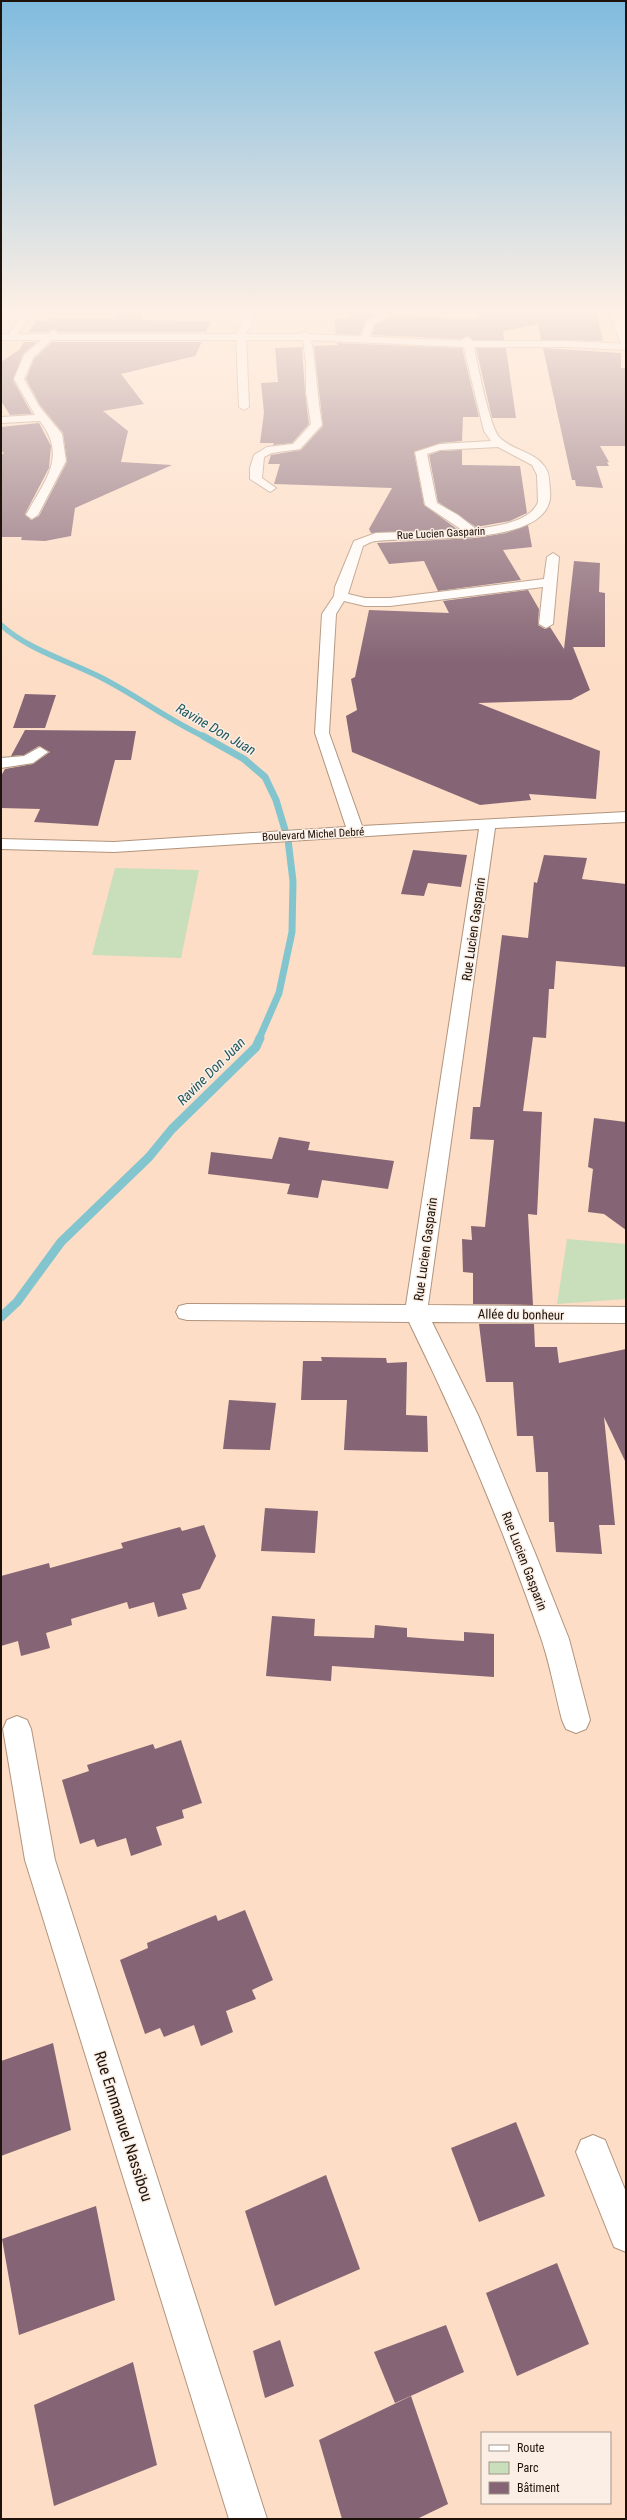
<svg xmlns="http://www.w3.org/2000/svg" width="627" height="2520" viewBox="0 0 627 2520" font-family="'Roboto Condensed',sans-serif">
	<rect width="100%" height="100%" fill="#fdddc5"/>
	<g fill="#c9deba">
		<path d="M115 868 199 870 181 958 92 955Z"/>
		<path d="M567 1239 626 1244V1299L557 1304Z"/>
	</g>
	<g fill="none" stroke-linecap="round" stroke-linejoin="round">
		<path stroke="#83c5ce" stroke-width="5.5" d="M1 625C29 650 66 660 100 677 136 695 168 720 205 737"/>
		<path stroke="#83c5ce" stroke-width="7" d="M203 736 244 759 265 777 276 800 288 840 293 881 292 932 279 993 259 1039"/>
		<path stroke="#83c5ce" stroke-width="9" d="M1 1317 17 1302 61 1242 149 1157 172 1129 256 1047 260 1038"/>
	</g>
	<g fill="#856575">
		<path d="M363 310H383L366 320 360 335 336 334 334 318H349L350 312H363Z"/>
		<path d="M452 310H593L594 313H597L603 341 541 340 538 324 503 331 504 340H473L468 336 461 339 372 335 375 325 393 316 476 320 482 316 476 310Z"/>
		<path d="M116 312H139V314H143L142 320 211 321 206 332H59L53 329 48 332H29L36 320 50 321 49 318H115Z"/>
		<path d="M24 342H37L23 354 13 380 32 414 10 415 1 401V362L19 350Z"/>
		<path d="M52 342H202L195 356 121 374 144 404 103 411 128 431 121 462 172 465 75 508 71 536 45 541 21 540 22 537H1V455L4 453 1 451V427L39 423 51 446 49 468 25 514 31 520 39 516 67 462 63 433 40 405 26 379 34 359Z"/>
		<path d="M337 343 462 348 479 417H463L462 441 440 443 414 452 424 505 457 529 371 533 369 529 392 488 274 484 280 464H268L271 455 301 450 323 426 314 346 338 345Z"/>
		<path d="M302 347 305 392 309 424 292 443 273 445 274 443H260L264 413 261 383 278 382 275 348Z"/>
		<path d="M476 348H506L516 418H492Z"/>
		<path d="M543 348 621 353V368H626V446H600L609 462H607L609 466H596L603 488 576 486 575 480H572Z"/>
		<path d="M462 450V465L520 466 527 513 510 521 476 527 438 502 429 455 440 451Z"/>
		<path d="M528 525 532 547 503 550 521 580 438 591 424 561 389 564 377 543 476 538 506 533Z"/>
		<path d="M574 561 600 563 599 592 605 593V647H573L590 690 571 700 478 703 600 751 596 799 529 794 531 800 480 805 352 752 346 716 357 710 351 679 355 677 369 610 449 613 443 601 528 590 539 609 538 625 545 629 550 627 564 649Z"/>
		<path d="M25 694 56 695 45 728H13Z"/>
		<path d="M25 730 136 731 131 760H115L98 826 34 822 40 809 1 808V776L5 769 33 764 50 752 39 746 24 755 11 756Z"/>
		<path d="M413 850 467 855 461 887 428 883 424 896 401 894Z"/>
		<path d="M544 855 587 858 582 879 626 884V967L556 961 554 989H549L546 1038 533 1037 523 1111 542 1112 537 1215 528 1214 533 1305 473 1304V1273L463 1272 462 1239 472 1240 471 1226 485 1227 494 1140 470 1139 473 1107H480L502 935 528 938 534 882 537 883Z"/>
		<path d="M594 1118 626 1122V1230L604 1214 588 1212 593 1169 588 1167Z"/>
		<path d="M279 1137 310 1142 308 1150 394 1161 388 1189 322 1180 318 1198 287 1194 290 1184 208 1174 211 1152 272 1159Z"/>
		<path d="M479 1324H534L535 1347H557L559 1363 626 1349V1463L604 1417 615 1525H599L602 1554 556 1552 554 1522H549L548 1472H536L533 1436H517L513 1382H486Z"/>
		<path d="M321 1357 386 1358 387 1363 407 1362 406 1415 427 1416 428 1452 344 1450 347 1400H301L303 1361H322Z"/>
		<path d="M229 1400 276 1403 270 1450 223 1449Z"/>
		<path d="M265 1508 318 1511 315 1553 261 1551Z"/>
		<path d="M204 1525 216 1556 200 1589 182 1594 187 1609 158 1617 154 1602 129 1609 127 1602 71 1619 72 1625 46 1633 50 1648 21 1656 18 1641 1 1646V1576L49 1563 50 1568 123 1548 121 1543 180 1527 182 1531Z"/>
		<path d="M272 1616 315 1619 314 1636 374 1638 375 1625 407 1628V1637L432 1639 464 1641V1632L494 1634V1677L332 1666 331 1681 266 1676Z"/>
		<path d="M181 1740 202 1803 182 1810 184 1818 156 1827 162 1845 131 1856 126 1838 97 1847 94 1839 80 1844 62 1780 89 1771 87 1765 153 1744 155 1749Z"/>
		<path d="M245 1910 273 1980 252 1990 256 1999 226 2011 233 2032 201 2046 194 2025 164 2037 160 2028 145 2034 120 1960 148 1948 147 1943 216 1915 218 1921Z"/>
		<path d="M53 2043 71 2130 1 2156V2061Z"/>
		<path d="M516 2122 545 2196 479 2222 451 2148Z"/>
		<path d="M326 2175 360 2269 275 2306 245 2211Z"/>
		<path d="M96 2206 115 2300 19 2335 2 2239Z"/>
		<path d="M557 2263 589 2344 517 2376 486 2293Z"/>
		<path d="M446 2325 464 2372 395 2403 374 2352Z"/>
		<path d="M280 2340 294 2386 265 2398 253 2351Z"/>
		<path d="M133 2362 157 2465 54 2506 34 2405Z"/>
		<path d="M411 2396 448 2504 417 2519H342L319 2440Z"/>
	</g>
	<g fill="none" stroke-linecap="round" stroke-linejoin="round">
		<g stroke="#b1947d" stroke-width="2">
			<g id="street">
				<path d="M25 310H35L17 335H11L9 333Z"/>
				<path d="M248 310H258L246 334 249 407 244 410 239 407 236 334Z"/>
				<path d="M386 310 476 312 481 315 476 318 393 314 374 324 368 342H362L360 340 367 321Z"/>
				<path d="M609 310H619L626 330V347L621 344Z"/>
				<path d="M53 330 58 333 33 358 24 379 39 406 62 434 66 461 38 515 32 519 26 515C44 481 68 457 40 421L1 423V417L35 415 14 379 24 355Z"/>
				<path d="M302 332 310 334C316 364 317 394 322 425L300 449 272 453 264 457 262 478 276 488 270 492 250 479V468L254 455 267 447 293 444 311 424 306 392V363Z"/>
				<path d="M467 337 472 340C477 359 489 427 500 438 514 451 534 451 545 467 550 474 549 482 550 490 558 552 405 534 371 542L363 546 348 594 365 598H390L544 579 547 557 553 553 559 557 553 624 546 628 539 624 543 587 390 606H365L344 601 336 614 329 733 362 826 626 812V822L495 828 428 1305 626 1307V1323L432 1322 478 1415 537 1558 569 1639 590 1720 586 1729 576 1733 566 1729 562 1720C555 1693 550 1664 541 1638 504 1530 459 1424 409 1322L187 1320 179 1318 176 1312 179 1306 187 1304 406 1305 479 829 114 852 1 849V839L114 842 346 827 315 733 322 614 334 596 335 587 354 541 376 533 462 530 425 505 415 452 440 444 491 441 484 431 462 340ZM498 447 532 465 537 475 538 502C530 523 494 526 476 529L458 515 437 503 427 454 440 450Z"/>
				<path d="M40 747 48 752 33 763 1 768V758L24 756Z"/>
				<path d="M17 1716 27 1720 31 1729 55 1860 267 2519H229L25 1860 3 1729 7 1720Z"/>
				<path d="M593 2135 605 2140 626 2192V2252L614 2247 576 2152 581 2140Z"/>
			</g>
		</g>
		<g stroke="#b1947d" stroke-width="2">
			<path id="secondary" d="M1 334H305L467 341H568L626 344V350L568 347H467L305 340H1Z"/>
		</g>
		<use href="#street" fill="#fff" fill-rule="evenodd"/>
		<use href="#secondary" fill="#fff" fill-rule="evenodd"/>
	</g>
	<linearGradient id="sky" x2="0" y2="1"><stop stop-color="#7fbbde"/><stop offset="0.47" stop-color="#fef0e5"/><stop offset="1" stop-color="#fef0e5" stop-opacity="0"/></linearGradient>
	<rect width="627" height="663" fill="url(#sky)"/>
	<g text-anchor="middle" stroke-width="3" stroke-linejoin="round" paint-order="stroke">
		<g font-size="11" fill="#1d130a" stroke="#fbeee5">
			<text transform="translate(441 533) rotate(-3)" y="4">Rue Lucien Gasparin</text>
			<text transform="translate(313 834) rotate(-3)" y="4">Boulevard Michel Debré</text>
		</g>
		<g font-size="13" fill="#1d130a" stroke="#fbeee5">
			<text transform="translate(473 929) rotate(-82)" y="5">Rue Lucien Gasparin</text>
			<text transform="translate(425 1249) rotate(-82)" y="5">Rue Lucien Gasparin</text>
			<text transform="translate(521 1314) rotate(1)" y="5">Allée du bonheur</text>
			<text transform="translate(525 1561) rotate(69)" y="5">Rue Lucien Gasparin</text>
		</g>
		<g font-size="14" font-style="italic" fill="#1f585f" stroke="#fbeee5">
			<text transform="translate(216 729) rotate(30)" y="5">Ravine Don Juan</text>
			<text transform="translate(211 1071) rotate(-45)" y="5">Ravine Don Juan</text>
		</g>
		<g font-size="16" fill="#1d130a" stroke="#fbeee5">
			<text transform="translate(124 2126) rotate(72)" y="6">Rue Emmanuel Nassibou</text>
		</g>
	</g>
	<rect width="627" height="2520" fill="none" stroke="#1d130a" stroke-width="4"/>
	<rect x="481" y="2432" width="130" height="72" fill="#fbeee5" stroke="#a2968d"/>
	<rect x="489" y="2445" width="20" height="6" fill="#ffffff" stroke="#a2968d"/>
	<text x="517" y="2452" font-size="12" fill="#1d130a">Route</text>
	<rect x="489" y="2462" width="20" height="12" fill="#c9deba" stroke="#a2968d"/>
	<text x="517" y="2472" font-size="12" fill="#1d130a">Parc</text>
	<rect x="489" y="2482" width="20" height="12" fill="#856575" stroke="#a2968d"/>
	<text x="517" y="2492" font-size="12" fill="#1d130a">Bâtiment</text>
</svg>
